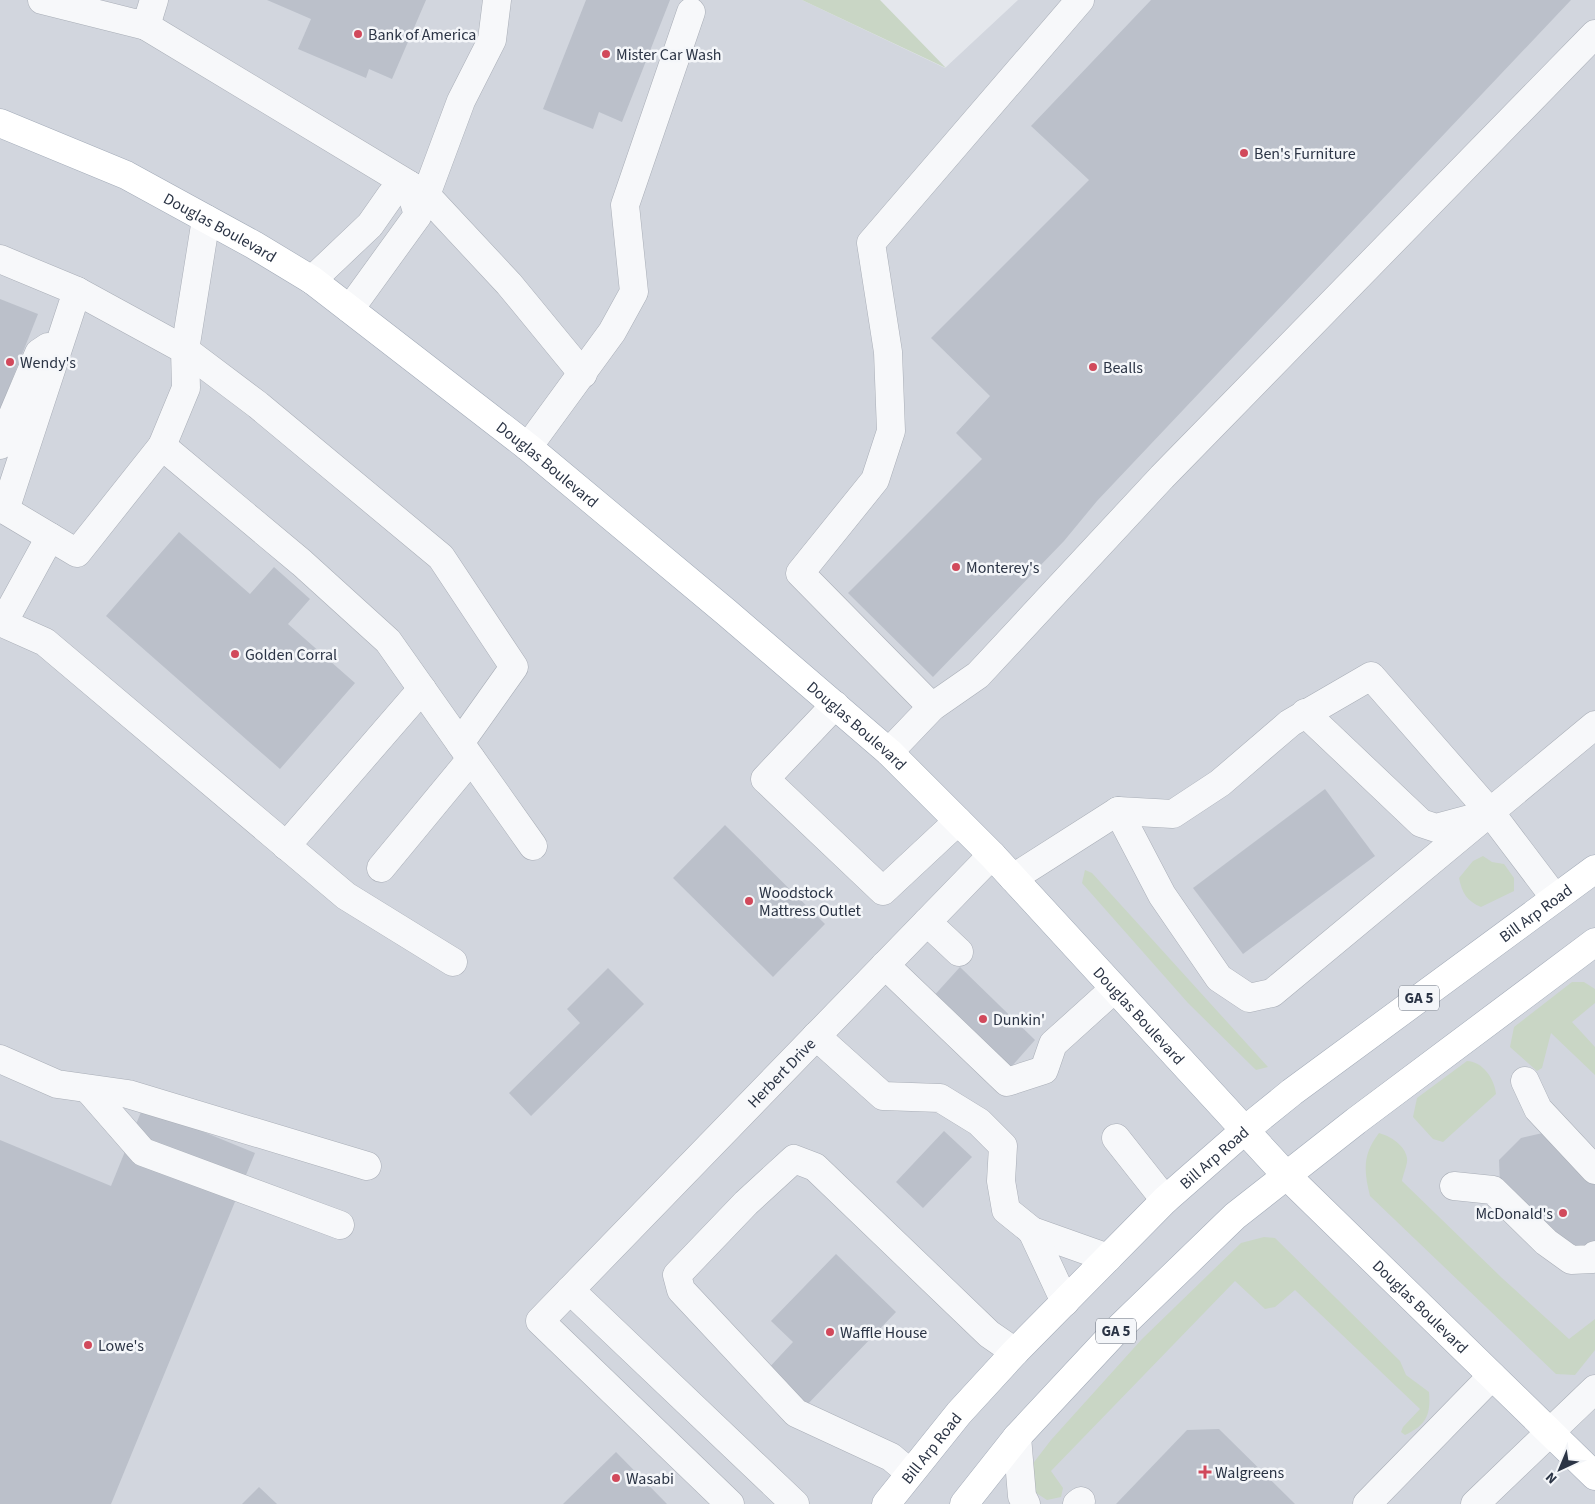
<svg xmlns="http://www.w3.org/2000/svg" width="1595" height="1504" viewBox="0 0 1595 1504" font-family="'Source Sans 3',sans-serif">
	<rect width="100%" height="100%" fill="#e4e7ec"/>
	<path fill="#d2d6de" d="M0 0H802L945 68 1018 0H1595V1504H0Z"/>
	<g fill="#c9d6c5">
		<path d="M802 0H880L946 68Z"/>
		<path d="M1483 856 1492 862 1504 864 1514 878V891L1481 907C1467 901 1462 893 1459 878L1473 861Z"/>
		<path d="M1085 870 1092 873 1268 1067 1256 1070 1188 1003 1082 883Z"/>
		<path d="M1572 982H1584L1595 989V1003L1572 1022 1595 1047V1075L1551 1033 1542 1068 1537 1071 1510 1047 1514 1027Z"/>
		<path d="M1467 1061C1483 1062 1494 1078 1496 1094L1443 1142 1433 1139 1413 1117 1417 1098Z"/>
		<path d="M1379 1133C1390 1136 1405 1145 1407 1158 1408 1164 1403 1174 1402 1181L1502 1278 1569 1339 1595 1319V1350L1575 1375 1556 1374 1370 1196C1364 1171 1362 1155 1379 1133Z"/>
		<path d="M1264 1237 1275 1238 1400 1361 1406 1375 1429 1392C1431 1415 1426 1425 1405 1435L1401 1432 1403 1427 1420 1409 1295 1290 1275 1307 1265 1309 1235 1281 1051 1471 1063 1488 1061 1497 1047 1500 1033 1491 1031 1466 1051 1440 1142 1339 1241 1243Z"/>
	</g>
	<g fill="#bbc0ca">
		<path d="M267 0H426L392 79 369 69 366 78 298 49 311 19Z"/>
		<path d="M586 0H670L622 122 599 112 593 129 543 109Z"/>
		<path d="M1151 0H1571L1097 501 1064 541 933 677 848 593 982 459 956 433 990 396 931 338 1089 180 1031 126Z"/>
		<path d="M0 299 38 314 0 410Z"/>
		<path d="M179 532 250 594 274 567 310 599 288 624 355 683 280 769 106 616Z"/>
		<path d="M1325 789 1375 856 1243 954 1193 888Z"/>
		<path d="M725 825 825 924 773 977 673 878Z"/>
		<path d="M960 967 1035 1040 1005 1074 931 999Z"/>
		<path d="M608 968 644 1004 531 1116 509 1093 580 1023 567 1009Z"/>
		<path d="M143 1107 255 1153 111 1504H0V1140L111 1186Z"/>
		<path d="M944 1131 972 1157 923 1208 896 1182Z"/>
		<path d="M1547 1132 1595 1183V1241L1591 1246 1574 1253 1500 1185 1499 1160 1521 1138Z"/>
		<path d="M836 1254 896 1312 804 1408 766 1371 793 1342 771 1321Z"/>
		<path d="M1219 1429 1295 1504H1116L1187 1430Z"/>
		<path d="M616 1452 667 1504H563Z"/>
		<path d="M259 1487 277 1504H242Z"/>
	</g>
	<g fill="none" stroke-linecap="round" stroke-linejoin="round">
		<g stroke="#a9aeb7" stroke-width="29">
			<g id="minor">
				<path d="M42 0 146 26 154 0"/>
				<path d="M497 0 492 40 461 101 426 195 509 284 583 374"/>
				<path d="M146 26 426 195"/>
				<path d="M206 219 185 350 258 405 441 557 514 667 460 743 533 846"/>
				<path d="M0 259 77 291 5 510"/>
				<path d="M312 280 370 225 391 195 409 185"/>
				<path d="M77 291 185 350 186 388 162 446"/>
				<path d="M350 309 418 215 409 185"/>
				<path d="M0 445 39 353 48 347"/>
				<path d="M528 447 612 332 634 292 625 205 691 12"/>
				<path d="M0 507 77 553 162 446 302 563 388 641 460 743"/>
				<path d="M0 622 45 642 346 896 453 962"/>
				<path d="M3 623 50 537"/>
				<path d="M835 705 765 779 883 891 958 821"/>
				<path d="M932 707 800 573 875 480 891 431 888 352 871 243 1080 0"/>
				<path d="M1305 713 1421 823 1436 828 1477 817"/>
				<path d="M889 752 932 707 978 675 1162 477 1595 34"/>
				<path d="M1118 811 1162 895 1219 978 1249 998 1272 993 1595 725"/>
				<path d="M286 846 422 689"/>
				<path d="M381 868 471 759"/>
				<path d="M1013 878 1118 811 1173 814 1220 783 1290 723 1371 676 1490 812 1555 898"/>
				<path d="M927 922 959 952"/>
				<path d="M885 965 1007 1082 1044 1070 1053 1044 1114 989"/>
				<path d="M816 1036 883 1096 940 1098 979 1122 1003 1146 1001 1181 1006 1210 1032 1231 1108 1258"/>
				<path d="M0 1059 57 1084 128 1094 367 1166"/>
				<path d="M1525 1081 1538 1109 1595 1170"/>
				<path d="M88 1089 143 1152 340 1225"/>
				<path d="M1116 1138 1165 1200"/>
				<path d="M1454 1186 1493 1190 1546 1242 1571 1260 1592 1259 1595 1255"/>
				<path d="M1032 1231 1065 1302"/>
				<path d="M570 1290 795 1504"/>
				<path d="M1017 1437 1022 1496 1026 1504"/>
				<path d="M910 1473 891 1457 796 1413 681 1290 677 1275 746 1203 794 1159 815 1167 989 1334 1015 1352"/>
				<path id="s1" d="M730 1504 540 1321 992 855"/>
				<path d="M1077 1504 1081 1501"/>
				<path d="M1367 1504 1492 1376"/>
				<path d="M1475 1504 1595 1389"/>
			</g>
		</g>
		<g stroke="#a3abb8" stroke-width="29">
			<g id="major">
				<path id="s2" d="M0 123 126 175 254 245 312 280 528 447 726 612 889 752 992 855 1286 1175 1595 1476"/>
				<path id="s3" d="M886 1504 959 1413 1015 1352 1165 1200 1245 1130 1292 1092 1595 869"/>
				<path d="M964 1504 1017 1437 1113 1334 1235 1216 1356 1121 1595 942"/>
			</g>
		</g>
		<use href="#minor" stroke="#f7f8fa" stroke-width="28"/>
		<use href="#major" stroke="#fff" stroke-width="28"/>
	</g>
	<g fill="#d1495b" stroke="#f4f6f9" stroke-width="2">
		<circle cx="358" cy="34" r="5"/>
		<circle cx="606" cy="54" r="5"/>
		<circle cx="1244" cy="153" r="5"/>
		<circle cx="10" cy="362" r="5"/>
		<circle cx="1093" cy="367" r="5"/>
		<circle cx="956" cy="567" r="5"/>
		<circle cx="235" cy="654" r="5"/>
		<circle cx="749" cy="901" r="5"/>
		<circle cx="983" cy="1019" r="5"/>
		<circle cx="1563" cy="1213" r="5"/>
		<circle cx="830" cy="1332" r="5"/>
		<circle cx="88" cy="1345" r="5"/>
		<path d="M1202.5 1464.5h5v5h5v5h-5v5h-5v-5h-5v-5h5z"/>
		<circle cx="616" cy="1478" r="5"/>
	</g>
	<g text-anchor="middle" stroke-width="5" stroke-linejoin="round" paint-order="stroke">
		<g fill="#f4f6f9" stroke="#676e7b" stroke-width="1">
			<rect x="1399" y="985.5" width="40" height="25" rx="4"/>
			<rect x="1096" y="1318.5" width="40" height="25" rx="4"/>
		</g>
		<g font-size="15" font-weight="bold" fill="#2b3445">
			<text x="1419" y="1003">GA 5</text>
			<text x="1116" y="1336">GA 5</text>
		</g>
		<g font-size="16" fill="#2b3445" stroke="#f4f6f9" text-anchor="start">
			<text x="368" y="40">Bank of America</text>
			<text x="616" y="60">Mister Car Wash</text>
			<text x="1254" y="159">Ben's Furniture</text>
			<text x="20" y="368">Wendy's</text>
			<text x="1103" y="373">Bealls</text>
			<text x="966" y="573">Monterey's</text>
			<text x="245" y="660">Golden Corral</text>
			<text x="759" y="898">Woodstock<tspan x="759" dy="18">Mattress Outlet</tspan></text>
			<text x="993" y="1025">Dunkin'</text>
			<text x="1553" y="1219" text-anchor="end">McDonald's</text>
			<text x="840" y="1338">Waffle House</text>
			<text x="98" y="1351">Lowe's</text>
			<text x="1215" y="1478">Walgreens</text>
			<text x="626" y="1484">Wasabi</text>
		</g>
		<g font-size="16" fill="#2b3445" stroke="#f4f6f9">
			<text dy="6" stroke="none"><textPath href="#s2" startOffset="244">Douglas Boulevard</textPath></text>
			<text dy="6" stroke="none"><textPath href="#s2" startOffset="649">Douglas Boulevard</textPath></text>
			<text dy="6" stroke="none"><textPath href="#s2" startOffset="1054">Douglas Boulevard</textPath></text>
			<text dy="6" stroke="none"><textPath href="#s3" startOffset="882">Bill Arp Road</textPath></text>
			<text dy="6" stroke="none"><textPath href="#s2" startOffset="1459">Douglas Boulevard</textPath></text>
			<text dy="6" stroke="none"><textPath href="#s1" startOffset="610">Herbert Drive</textPath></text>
			<text dy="6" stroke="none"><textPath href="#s3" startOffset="478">Bill Arp Road</textPath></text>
			<text dy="6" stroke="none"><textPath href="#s2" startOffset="1864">Douglas Boulevard</textPath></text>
			<text dy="6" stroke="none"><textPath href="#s3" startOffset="72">Bill Arp Road</textPath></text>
		</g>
	</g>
	<g transform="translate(1560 1469) rotate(224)" stroke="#f4f6f9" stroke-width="4" paint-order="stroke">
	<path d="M0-4L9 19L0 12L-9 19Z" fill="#2b3445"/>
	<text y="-8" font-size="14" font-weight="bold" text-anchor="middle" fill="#2b3445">N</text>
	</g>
</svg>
